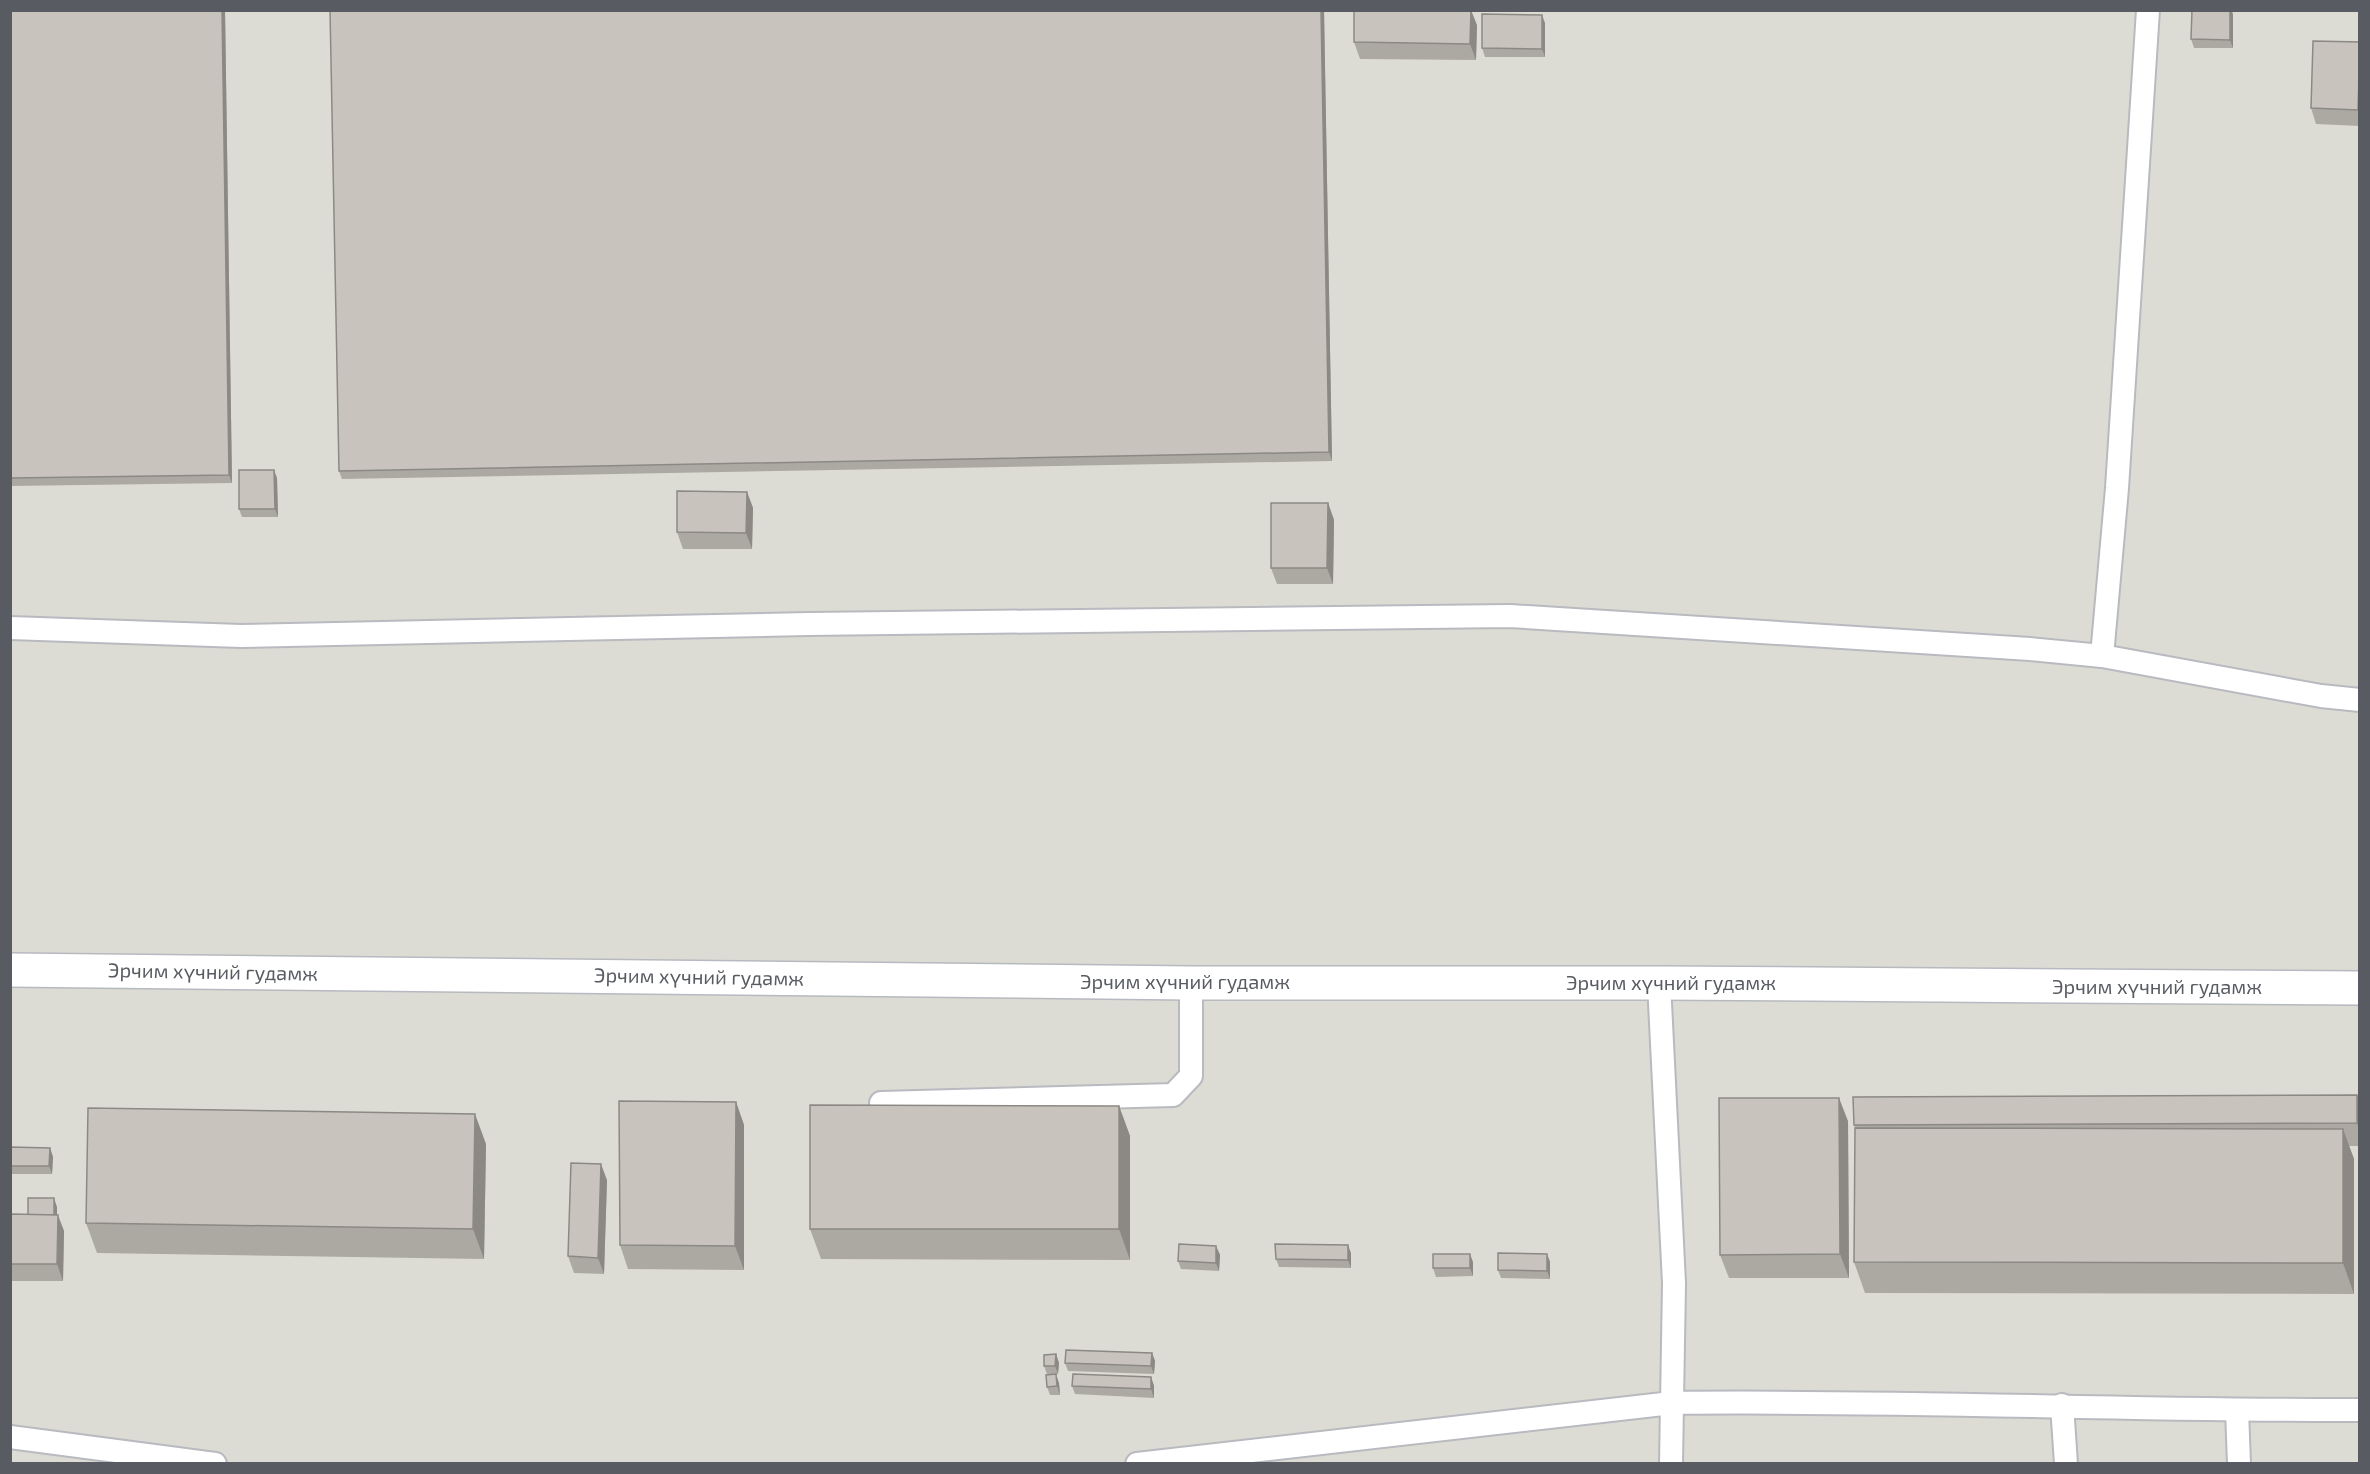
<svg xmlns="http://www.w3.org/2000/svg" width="2370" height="1474" viewBox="0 0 2370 1474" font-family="'Exo 2',sans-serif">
	<rect width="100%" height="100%" fill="#edeadf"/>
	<rect fill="#dddcd4" x="11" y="11" width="2348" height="1452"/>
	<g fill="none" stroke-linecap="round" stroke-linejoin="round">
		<g stroke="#b8bac0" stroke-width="26">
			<g id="service">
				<path d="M10 628 241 636 808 624 1510 616 2030 649 2102 656 2321 696 2360 700"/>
				<path d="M2102 656 2117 488 2148 10"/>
				<path d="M1659 983 1674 1283 1672 1403C1901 1400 2130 1411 2360 1410"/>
				<path d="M881 1103 1173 1095 1191 1076V983"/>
				<path d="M2062 1405 2066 1464"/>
				<path d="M2237 1410 2239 1464"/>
				<path d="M10 1437 215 1464"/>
				<path d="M1137 1464 1672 1403 1671 1464"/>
			</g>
		</g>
		<g stroke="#b6b9c0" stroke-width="36">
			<path id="secondary" d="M10 970 1191 983H1659L2360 988"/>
		</g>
		<use href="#service" stroke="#fff" stroke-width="22"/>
		<use href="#secondary" stroke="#fff" stroke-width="33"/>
	</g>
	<g fill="#aca9a3">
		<path d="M10 10H225L232 483 10 486Z"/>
		<path d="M1324 10 1332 461 342 479 339 471Z"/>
		<path d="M2233 15V48H2194L2191 39Z"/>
		<path d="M1545 23V57H1485L1482 48Z"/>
		<path d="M1477 25 1476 60 1360 59 1354 42Z"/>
		<path d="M2360 42V126L2316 124 2311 108Z"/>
		<path d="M277 478 278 517H242L239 509Z"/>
		<path d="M747 492 753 508 752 549H683L677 532Z"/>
		<path d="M1328 503 1334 520 1333 584H1277L1271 568Z"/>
		<path d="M736 1102 744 1125V1270L628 1269 620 1245Z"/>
		<path d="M2360 1103V1146H2349L2354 1159V1294L1865 1293 1854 1262 1855 1128 1854 1125Z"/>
		<path d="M1119 1106 1130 1136V1260L821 1259 810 1229Z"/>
		<path d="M1848 1121 1849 1278H1729L1720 1255Z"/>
		<path d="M486 1144 484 1259 97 1253 86 1223Z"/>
		<path d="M10 1147 50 1148 53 1157 52 1174H10Z"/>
		<path d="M607 1180 604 1274 574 1273 568 1256Z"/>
		<path d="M57 1207V1215L64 1231 63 1281H10V1214L28 1215Z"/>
		<path d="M1216 1246 1220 1255 1219 1271 1181 1269 1178 1261Z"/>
		<path d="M1351 1253V1268L1279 1267 1276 1259Z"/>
		<path d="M1547 1254 1550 1262V1279L1501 1278 1498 1270Z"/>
		<path d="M1473 1262V1276L1436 1277 1433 1268Z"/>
		<path d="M1152 1353 1155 1361 1154 1374 1068 1371 1065 1363Z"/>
		<path d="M1056 1354 1059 1363 1058 1374H1047L1044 1366Z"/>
		<path d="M1151 1377 1154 1386V1398L1075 1394 1072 1386Z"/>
		<path d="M1059 1383 1060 1395H1050L1047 1387Z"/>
	</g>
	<g fill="#8c8984">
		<path d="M222 10H225L232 483 229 475Z"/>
		<path d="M1321 10H1324L1332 461 1329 452Z"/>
		<path d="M1471 10 1477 25 1476 60 1470 44Z"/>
		<path d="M2230 10H2232L2233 15V48L2230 40Z"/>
		<path d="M1542 15 1545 23V57L1542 49Z"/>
		<path d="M2360 58V113L2358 110Z"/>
		<path d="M274 470 277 478 278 517 275 509Z"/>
		<path d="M747 492 753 508 752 549 746 533Z"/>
		<path d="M1328 503 1334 520 1333 584 1327 568Z"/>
		<path d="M2357 1095 2360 1103V1131L2357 1123Z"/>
		<path d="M1839 1098 1848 1121 1849 1278 1840 1254Z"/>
		<path d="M736 1102 744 1125V1270L735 1246Z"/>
		<path d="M1119 1106 1130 1136V1260L1119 1229Z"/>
		<path d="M475 1114 486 1144 484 1259 473 1229Z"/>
		<path d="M2343 1129 2354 1159V1294L2343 1263Z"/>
		<path d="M50 1148 53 1157 52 1174 49 1166Z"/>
		<path d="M601 1164 607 1180 604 1274 598 1258Z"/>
		<path d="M54 1198 57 1207V1226L54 1218Z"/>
		<path d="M58 1215 64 1231 63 1281 57 1264Z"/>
		<path d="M1348 1245 1351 1253V1268L1348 1260Z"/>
		<path d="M1216 1246 1220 1255 1219 1271 1216 1263Z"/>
		<path d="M1470 1254 1473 1262V1276L1470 1268Z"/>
		<path d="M1547 1254 1550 1262V1279L1547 1271Z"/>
		<path d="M1152 1353 1155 1361 1154 1374 1151 1366Z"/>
		<path d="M1056 1354 1059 1363 1058 1374 1055 1366Z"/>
		<path d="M1056 1374 1059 1383 1060 1395 1057 1386Z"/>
		<path d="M1151 1377 1154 1386V1398L1151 1389Z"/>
	</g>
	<g fill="#c8c4bd" stroke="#8c8984" stroke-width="1.5">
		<path d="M10 10H222L229 475 10 478Z"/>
		<path d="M330 10H1321L1329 452 339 471Z"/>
		<path d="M1354 10H1471L1470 44 1354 42Z"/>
		<path d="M2192 10H2230V40L2191 39Z"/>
		<path d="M1482 14 1542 15V49L1482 48Z"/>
		<path d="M2313 41 2360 42 2358 110 2311 108Z"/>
		<path d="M239 470H274L275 509H239Z"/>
		<path d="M677 491 747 492 746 533 677 532Z"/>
		<path d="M1271 503H1328L1327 568H1271Z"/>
		<path d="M2357 1095V1123L1854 1125 1853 1097Z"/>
		<path d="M1719 1098H1839L1840 1254 1720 1255Z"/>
		<path d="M619 1101 736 1102 735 1246 620 1245Z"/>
		<path d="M810 1105 1119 1106V1229H810Z"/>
		<path d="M88 1108 475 1114 473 1229 86 1223Z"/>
		<path d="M1855 1128 2343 1129V1263L1854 1262Z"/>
		<path d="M10 1147 50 1148 49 1166H10Z"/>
		<path d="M571 1163 601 1164 598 1258 568 1256Z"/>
		<rect x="28" y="1198" width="26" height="17"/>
		<path d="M10 1214 58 1215 57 1264H10Z"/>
		<path d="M1179 1244 1216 1246V1263L1178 1261Z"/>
		<path d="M1275 1244 1348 1245V1260L1276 1259Z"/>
		<path d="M1498 1253 1547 1254V1271L1498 1270Z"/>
		<rect x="1433" y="1254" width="37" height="14"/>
		<path d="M1066 1350 1152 1353 1151 1366 1065 1363Z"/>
		<path d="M1056 1354 1055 1366H1044V1355Z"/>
		<path d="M1056 1374 1057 1386 1047 1387 1046 1375Z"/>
		<path d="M1073 1374 1151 1377V1389L1072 1386Z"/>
	</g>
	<g text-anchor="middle" stroke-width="6" stroke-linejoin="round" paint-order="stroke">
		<g font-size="20" fill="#585c62" stroke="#fff">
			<text transform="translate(213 972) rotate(1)" y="7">Эрчим хүчний гудамж</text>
			<text transform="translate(699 977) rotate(1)" y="7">Эрчим хүчний гудамж</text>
			<text x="1185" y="989">Эрчим хүчний гудамж</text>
			<text x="1671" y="990">Эрчим хүчний гудамж</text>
			<text x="2157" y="994">Эрчим хүчний гудамж</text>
		</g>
	</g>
	<rect width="2370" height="1474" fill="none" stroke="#585c62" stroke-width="24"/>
</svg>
